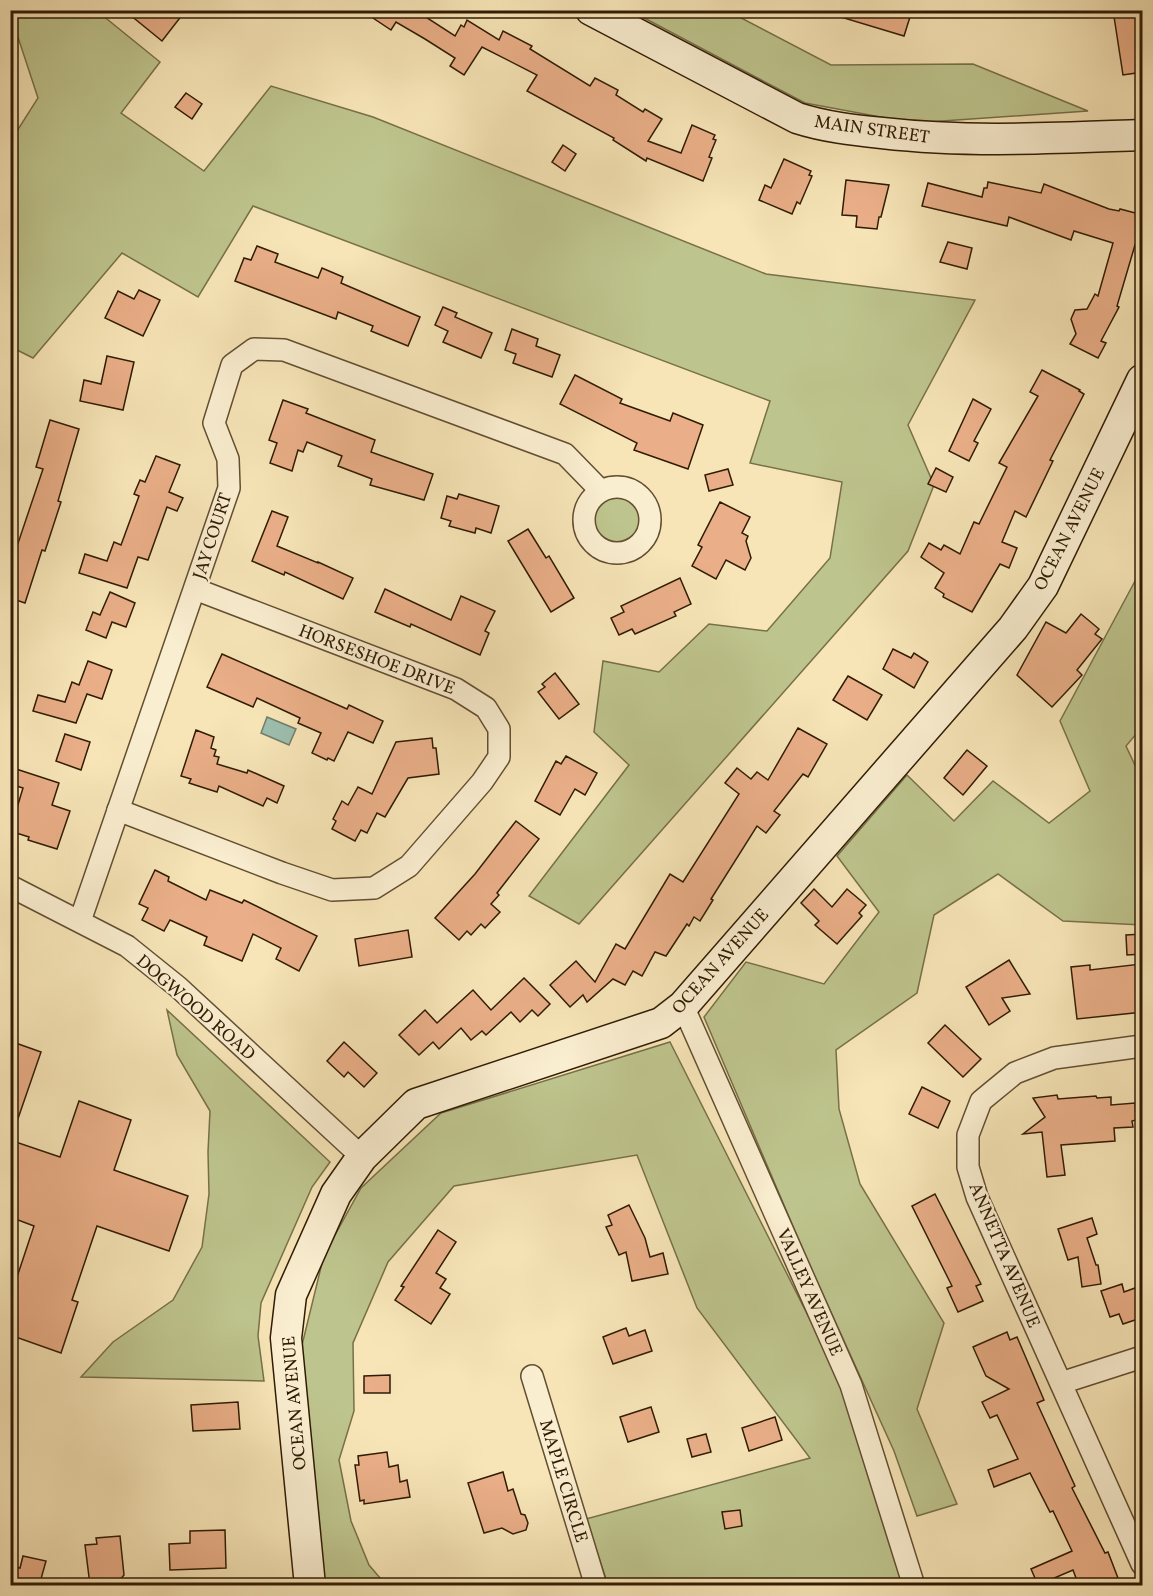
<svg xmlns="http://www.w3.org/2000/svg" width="1153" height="1596" viewBox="0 0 1153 1596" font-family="Vollkorn,serif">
	<rect width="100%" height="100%" fill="#f7e5b7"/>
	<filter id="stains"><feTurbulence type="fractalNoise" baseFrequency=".00333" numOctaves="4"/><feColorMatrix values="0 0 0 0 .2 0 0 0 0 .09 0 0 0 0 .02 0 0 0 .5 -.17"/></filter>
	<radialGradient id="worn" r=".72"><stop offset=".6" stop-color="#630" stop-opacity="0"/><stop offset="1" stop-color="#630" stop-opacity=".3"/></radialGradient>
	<g fill="#bec48d" stroke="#777048" stroke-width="1.5">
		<path d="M11 11H97L160 62 121 113 204 171 271 86 373 117 766 274 975 300 908 425 934 485 908 551 579 924 529 896 629 765 594 732 603 661 659 672 709 624 767 631 830 558 842 482 750 463 770 401 253 206 198 297 122 253 33 358 11 347 10 142 38 98 11 16Z"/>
		<path d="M631 11H728L831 65 973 64 1088 111 913 123 805 103Z"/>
		<circle cx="615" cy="521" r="28"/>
		<path d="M1142 568V727L1126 746 1142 780V925L1063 921 998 874 934 915 917 993 836 1050 839 1109 860 1184 944 1323 917 1409 957 1504 917 1516 894 1451 809 1264 704 1017 746 962 824 984 879 912 837 856 907 775 954 821 993 781 1049 823 1090 791 1060 721Z"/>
		<path d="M167 1010 330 1162 312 1187 261 1303 258 1336 264 1381 81 1377 113 1342 173 1300 202 1247 209 1194 208 1152 210 1111 177 1055Z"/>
		<path d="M670 1042 846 1391 907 1585H608L586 1519 810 1458 697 1308 637 1155 454 1186 388 1262 353 1343 354 1411 339 1460 351 1521 369 1565 386 1585 325 1586 305 1447 302 1345 324 1255 361 1188 441 1113Z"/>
	</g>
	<path fill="#9dbfaf" stroke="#717d6b" stroke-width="1.5" d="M267 717 296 729 289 745 261 733Z"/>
	<g fill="#eaaf88" stroke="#301b04" stroke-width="1.5">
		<path d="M124 10H186L162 41Z"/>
		<path d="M361 10H415L455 36 461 25 464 27 467 20 499 40 503 31 532 46 530 49 590 86 595 78 618 90 616 95 643 112 645 109 662 119 648 141 681 153 692 125 715 135 713 139 716 140 709 157 712 158 703 181 647 158 646 161 613 140 614 138 527 91 537 75 482 47 464 75 450 66 455 58 425 39 396 22 391 30Z"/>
		<path d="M834 10H888L910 17 904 36 834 15Z"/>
		<path d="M1113 10H1143V72L1123 75Z"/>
		<path d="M186 93 202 104 192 119 175 107Z"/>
		<path d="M563 145 576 154 565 171 552 162Z"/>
		<path d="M784 159 811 171 809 175 812 176 800 204 797 202 792 214 759 200 765 185 771 188Z"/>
		<path d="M846 180 889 185 881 217H879L877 229 856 227 857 216 842 215Z"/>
		<path d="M988 182 1041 193 1044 184 1109 209 1119 211 1120 209 1143 215V247L1135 245 1117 306 1119 307 1101 341 1106 343 1098 358 1070 344 1076 334 1071 319 1075 310 1087 309 1095 294 1098 296 1113 243 1074 231 1071 240 1009 217 1007 226 922 206 928 183 982 197 984 188H987Z"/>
		<path d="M948 242 972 248 967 269 940 262Z"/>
		<path d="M257 246 278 254 275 262 318 278 322 268 343 277 341 283 420 317 408 346 371 331 373 326 338 312 336 319 235 281 244 258 251 260Z"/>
		<path d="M139 290 160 300 143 336 105 318 118 291 134 299Z"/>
		<path d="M443 307 457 313 455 317 492 333 481 358 443 342 448 331 435 325Z"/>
		<path d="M512 329 538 339 536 346 560 355 552 377 513 363 516 354 505 350Z"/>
		<path d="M107 356 134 362 123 410 80 401 84 380 101 384Z"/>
		<path d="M1042 370 1080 390 1079 391 1084 394 1050 460 1053 461 1026 517 1015 511 1002 542 1017 548 1009 568 1000 564 972 612 943 597 944 594 935 588 944 573 921 557 929 543 941 550 944 545 960 554 974 522 979 524 1007 467 999 463 1038 396 1030 392Z"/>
		<path d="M575 375 622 399 620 403 670 421 673 413 703 425 688 469 634 450 637 443 560 404Z"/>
		<path d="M973 399 991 409 974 441 978 443 969 461 949 451Z"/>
		<path d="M283 400 308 409 306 413 375 440 371 452 433 474 424 500 370 485 372 479 338 466 342 456 307 442 303 452 298 450 292 471 270 463 277 443 269 440Z"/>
		<path d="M50 420 79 429 58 501 61 502 45 551 42 550 25 603 10 598V567L43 469 36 467Z"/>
		<path d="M156 456 180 465 169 492 183 498 177 511 167 507 148 560 138 557 127 588 79 573 85 554 107 561 114 542 121 545 139 496 134 494 140 480 145 482Z"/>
		<path d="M936 468 953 477 946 492 928 484Z"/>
		<path d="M728 469 733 485 709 491 705 475Z"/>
		<path d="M459 494 499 506 491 533 476 528 475 533 449 526 451 521 441 518 447 496 457 499Z"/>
		<path d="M720 502 750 517 742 533 748 536 746 541 751 558 745 570 726 560 716 579 692 566 702 547 698 545Z"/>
		<path d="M272 511 288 517 277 546 318 563V562L353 578 343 599 285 572 284 575 252 561Z"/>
		<path d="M528 529 546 558 549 556 574 598 551 612 508 541Z"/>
		<path d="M680 578 691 604 674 612 676 616 635 634 632 629 619 635 611 618 624 612 621 606Z"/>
		<path d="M385 589 451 620 461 596 495 611 485 631 489 633 480 655 411 624 410 627 375 612Z"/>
		<path d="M110 592 135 603 126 627 112 622 106 638 86 630 93 612 100 615Z"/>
		<path d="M1081 614 1099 629 1095 634 1102 639 1077 670 1082 675 1052 707 1017 675 1046 622 1066 633Z"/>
		<path d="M893 649 911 658 914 653 928 662 914 688 883 669Z"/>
		<path d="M222 654 347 709 349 705 383 721 373 743 348 732 334 761 328 758 327 760 312 753 321 733 298 723 300 718 257 698 253 707 207 687Z"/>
		<path d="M88 661 112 670 102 699 87 694 76 723 33 711 38 695 65 702 72 682 79 685Z"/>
		<path d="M555 673 579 704 559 719 538 692 545 687 542 684Z"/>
		<path d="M848 676 882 695 867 720 833 700Z"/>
		<path d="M798 728 827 744 808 777 803 774 774 811 780 815 766 833 757 826 711 899 713 900 700 921 694 917 689 926 687 924 666 956 655 952 642 976 633 971 625 985 613 979 587 1002 583 995 570 1007 550 985 576 961 595 982 616 944 625 949 670 874 683 882 739 794 725 783 737 768 751 779 757 772 768 780Z"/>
		<path d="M196 730 214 737 211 748 216 750 214 756 219 757 217 764 247 773 248 770 284 786 277 803 267 798 263 806 219 786 217 792 189 783 191 779 181 776Z"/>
		<path d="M65 734 90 742 81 770 56 761Z"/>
		<path d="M432 738 433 748H436L439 774 408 778 385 817 377 813 367 833 361 830 355 841 332 829 336 821 333 819 342 801 348 805 358 787 372 794 396 742Z"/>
		<path d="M967 750 987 766 963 795 944 778Z"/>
		<path d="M566 756 597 773 585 795 575 789 560 815 535 801 556 761 561 764Z"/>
		<path d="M10 767 59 783 52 805 70 811 57 849 28 840 29 837 10 831 23 788 10 784Z"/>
		<path d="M516 821 539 839 497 893 499 895 491 904 500 912 485 928 481 924 471 935 467 931 459 940 435 918 475 874Z"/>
		<path d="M155 870 169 877 168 881 206 900 210 890 242 903 244 900 317 936 299 971 276 959 281 948 253 934 242 961 204 945 207 937 170 920 164 931 142 920 148 908 139 904Z"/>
		<path d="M814 889 832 907 847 889 866 905 859 913 862 916 837 944 815 925 819 921 801 903Z"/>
		<path d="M408 930 412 957 359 966 355 939Z"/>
		<path d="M1143 934V954L1127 955 1126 935Z"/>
		<path d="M1009 960 1030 994 1002 998 1010 1011 989 1025 966 987Z"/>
		<path d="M1141 964 1143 1012 1077 1019 1071 967 1090 965V970Z"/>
		<path d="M524 978 550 1004 538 1016 532 1010 520 1022 511 1012 486 1035 482 1031 471 1040 461 1028 439 1049 433 1042 419 1055 399 1035 425 1010 437 1023 473 990 491 1010Z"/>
		<path d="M945 1025 981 1059 963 1077 928 1043Z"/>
		<path d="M10 1041 41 1052 13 1133H10Z"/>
		<path d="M344 1042 377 1073 364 1087 348 1072 344 1077 327 1061Z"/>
		<path d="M922 1087 950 1101 938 1128 909 1114Z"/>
		<path d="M1057 1095 1058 1099 1096 1096 1097 1098 1111 1097V1105L1135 1103 1136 1120 1132 1121 1133 1127 1114 1128 1115 1141 1061 1145 1065 1175 1047 1177 1042 1132 1023 1134 1045 1117 1033 1098Z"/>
		<path d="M79 1101 131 1120 114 1170 188 1196 169 1251 97 1226 72 1300 78 1302 61 1353 10 1335V1278L16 1280 34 1226 10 1217V1140L60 1157Z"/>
		<path d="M935 1194 981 1284 976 1286 983 1301 958 1312 947 1288 952 1286 912 1206Z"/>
		<path d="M629 1205 645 1238 650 1257 663 1253 668 1274 632 1281 626 1252 619 1255 606 1227 612 1225 608 1215Z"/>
		<path d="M1092 1218 1097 1234 1087 1238 1096 1265H1098L1101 1284 1082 1287 1078 1257 1068 1260 1058 1229Z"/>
		<path d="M438 1230 456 1242 436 1273 446 1279 440 1288 450 1294 431 1324 395 1300 404 1287 401 1286Z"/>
		<path d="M1122 1284 1124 1292 1135 1288 1143 1310V1313L1137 1315 1138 1319 1123 1324 1119 1314 1110 1317 1101 1291Z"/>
		<path d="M626 1328 629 1336 645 1330 652 1351 613 1364 603 1337Z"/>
		<path d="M1007 1332 1010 1340 1017 1337 1044 1400 1037 1403 1075 1486 1072 1488 1105 1553 1108 1552 1118 1578 1098 1586H1079L1073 1570 1038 1585 1031 1569 1072 1551 1053 1511 1050 1512 1030 1473 994 1487 988 1470 1018 1459 997 1415 990 1418 982 1402 1009 1389 986 1376 973 1347Z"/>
		<path d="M390 1375V1393H364V1376Z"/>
		<path d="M238 1402 240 1429 193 1431 191 1405Z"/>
		<path d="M651 1407 659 1432 628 1442 620 1417Z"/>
		<path d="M775 1417 782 1440 749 1451 742 1428Z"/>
		<path d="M706 1434 711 1452 692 1457 687 1439Z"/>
		<path d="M387 1452 389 1467 398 1465 400 1482 407 1480 410 1497 364 1504V1500L360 1501 355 1465H359L358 1456Z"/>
		<path d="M503 1472 508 1491 513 1489 521 1514 525 1515 528 1523 526 1530 513 1534 502 1528 484 1533 468 1483Z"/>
		<path d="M740 1510 742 1526 725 1529 722 1512Z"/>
		<path d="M225 1530 226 1568 170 1570 169 1544 190 1543V1531Z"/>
		<path d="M120 1536 124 1575 118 1582 90 1585 85 1545 97 1544 96 1538Z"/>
		<path d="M23 1556 46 1561 39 1586H10V1566L20 1568Z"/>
	</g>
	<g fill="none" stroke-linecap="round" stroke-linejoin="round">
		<g stroke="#624e31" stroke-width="24">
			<g id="minor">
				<circle cx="617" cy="520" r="33"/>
				<path d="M118 810 282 873 332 890 374 888 409 866 482 782 499 757V729L486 708 456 689 195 589"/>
				<path d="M10 886 127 946 178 987 362 1157"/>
				<path d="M80 921 229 488 228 459 214 423 232 365 254 349 284 350 565 454 601 491"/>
				<path d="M683 1006 851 1385 914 1586"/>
				<path d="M1142 1046 1054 1058 1015 1073 981 1101 968 1135V1167L977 1197 1142 1564"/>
				<path d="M532 1376 596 1586"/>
				<path d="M1061 1383 1142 1357"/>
			</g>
		</g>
		<g stroke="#301b04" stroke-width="33">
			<g id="secondary">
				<path d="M591 10 797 118C825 127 853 130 882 133 969 143 1056 138 1142 135"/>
				<path d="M310 1586 286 1338 291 1295 336 1194 362 1157 416 1104 661 1023 683 1006 1013 628 1043 586 1142 380"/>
			</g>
		</g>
		<use href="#minor" stroke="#faeed0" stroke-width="21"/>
		<use href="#secondary" stroke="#faeed0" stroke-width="30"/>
	</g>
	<g text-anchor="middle" stroke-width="4.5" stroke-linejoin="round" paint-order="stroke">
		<g font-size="18" fill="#301b04" stroke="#faeed0">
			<text transform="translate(872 129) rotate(8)" y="6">MAIN STREET</text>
			<text transform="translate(1069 529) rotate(-63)" y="6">OCEAN AVENUE</text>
			<text transform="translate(212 536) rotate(-72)" y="6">JAY COURT</text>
			<text transform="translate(377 659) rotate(21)" y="6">HORSESHOE DRIVE</text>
			<text transform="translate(720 961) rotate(-48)" y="6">OCEAN AVENUE</text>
			<text transform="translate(196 1007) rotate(41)" y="6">DOGWOOD ROAD</text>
			<text transform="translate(1005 1255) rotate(67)" y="6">ANNETTA AVENUE</text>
			<text transform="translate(810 1292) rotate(66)" y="6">VALLEY AVENUE</text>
			<text transform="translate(294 1403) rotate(-95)" y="6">OCEAN AVENUE</text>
			<text transform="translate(564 1481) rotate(73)" y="6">MAPLE CIRCLE</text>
		</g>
	</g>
	<rect width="1153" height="1596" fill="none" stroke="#f7e5b7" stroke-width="36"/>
	<rect x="12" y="12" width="1129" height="1572" fill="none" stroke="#301b04" stroke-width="3"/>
	<rect x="18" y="18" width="1117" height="1560" fill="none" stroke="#301b04" stroke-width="1.5"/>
	<rect width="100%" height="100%" filter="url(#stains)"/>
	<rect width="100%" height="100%" fill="url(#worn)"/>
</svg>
